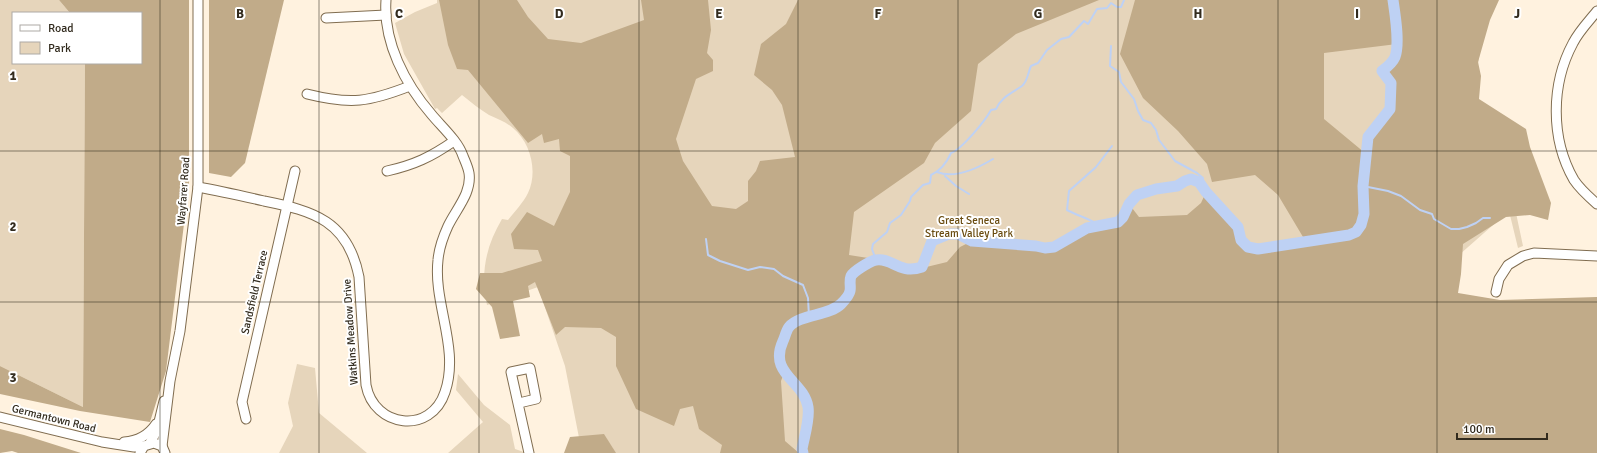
<svg xmlns="http://www.w3.org/2000/svg" width="1597" height="453" viewBox="0 0 1597 453" font-family="Signika,sans-serif">
	<rect width="100%" height="100%" fill="#fff2df"/>
	<g fill="#e6d5bb">
		<path d="M0 0H59L70 13H13V63H85L83 407 0 366Z"/>
		<path d="M437 0H1498L1486 16 1468 124 1516 213 1523 246 1518 248 1509 211 1459 255 1376 453H582L565 366 538 287 487 305C480 273 486 246 502 219L508 220C515 211 523 203 528 193 538 172 531 143 513 128 506 122 498 119 489 115 479 109 471 102 462 95L442 113 437 108 435 109 404 54 395 23 415 12 437 3Z"/>
		<path d="M297 364 315 368 319 413 367 453H279L293 426 288 403Z"/>
		<path d="M458 374 484 405 510 425 515 449 527 453H448L483 422 456 390Z"/>
	</g>
	<g fill="#c1ab89" fill-rule="evenodd">
		<path d="M59 0H189V183L166 371 150 422 80 411 0 394V366L83 407 85 63H141V13H70Z"/>
		<path d="M209 0H284L245 163 231 177 209 173Z"/>
		<path d="M439 0H517L528 17 548 39 581 43 644 20 641 0H708L711 30 707 53 713 60V71L696 79 676 139 683 161 712 206 736 209 748 201V181L756 171 760 161 795 157 782 105 772 90 754 75 761 44 786 24 798 0H1099L1016 34 978 64 971 111 935 143 924 163 854 212 849 255 887 261 902 268 914 270 947 262 960 247 972 241 1036 246C1060 252 1067 236 1087 228 1096 225 1109 226 1118 222 1124 218 1127 210 1129 204L1139 217 1187 215 1201 203 1206 192 1238 226 1241 240 1249 247 1258 249 1306 242 1278 195 1255 175 1212 182 1207 164 1178 131 1143 98 1120 54 1135 0H1499L1490 20 1478 62 1481 76 1479 99 1526 129 1530 147 1551 203 1548 220 1530 215 1506 217 1463 244 1461 274 1458 293 1500 300 1597 297V453H803L802 449C809 410 814 404 784 373L781 381 785 441 799 453H720L722 445 699 429 693 406 680 409 674 426 636 409 616 366V337L601 328 565 327 556 335 535 282 528 286 530 297 513 301 520 336 500 339 492 307 476 289 480 273H502L542 261 538 250 514 249 511 234 527 212 554 226 570 192V156L560 151 559 139 544 143 542 134 528 143 468 70 457 69 448 45ZM1397 44 1395 58 1382 71 1391 83 1390 109 1368 137 1365 153 1324 119V53Z"/>
		<path d="M0 429 24 435 81 453H18L12 451 0 453Z"/>
		<path d="M604 434 616 453H564L570 437Z"/>
	</g>
	<g fill="none" stroke-linecap="round" stroke-linejoin="round">
		<g stroke="#bed1f4" stroke-width="2">
			<path d="M1111 46 1110 66 1119 72 1121 82 1134 99 1138 111 1143 120 1151 123 1156 130 1159 140 1175 161 1197 173 1203 178 1199 182"/>
			<path d="M937 172C954 179 978 168 993 159"/>
			<path d="M945 176 956 186 969 194"/>
			<path d="M1363 186 1388 191 1401 196 1420 210 1432 214 1434 219 1451 229H1459L1467 227 1476 223 1483 218H1490"/>
			<path d="M1100 226C1091 219 1078 216 1067 210L1069 191 1096 167 1112 146"/>
			<path d="M706 239 708 255 720 261 748 270 760 267 774 269 783 276 803 285 808 298 809 317"/>
			<path d="M876 260 872 249 873 244 887 232 890 223 901 215 910 201 911 197 923 185 930 183 931 175C940 171 947 162 951 153 962 149 985 121 991 110L996 109C1001 97 1012 93 1022 86 1028 81 1028 72 1031 66L1038 63 1047 50 1061 39 1069 37 1084 21 1088 24 1097 9 1107 8 1111 3 1117 7H1121L1124 0"/>
		</g>
		<path stroke="#bed1f4" stroke-width="11" d="M803 453 802 449C804 437 810 420 808 407 804 381 768 374 783 341 785 337 786 331 789 327 800 314 829 316 841 304 844 301 849 296 850 291 851 287 849 281 851 276 854 271 870 261 876 260 892 257 899 275 922 267L932 241 949 234H958L972 241 1036 246 1045 248 1054 247 1087 228 1118 222 1123 217 1129 204 1137 195 1156 189 1177 186 1185 181 1191 179 1199 182 1206 192 1238 227 1241 240 1248 247 1258 249 1349 235 1356 232 1361 225 1364 214 1363 186 1368 137 1390 109 1391 83 1382 71C1386 68 1393 62 1395 57 1400 43 1395 14 1393 0"/>
		<g stroke="#806d50" stroke-width="11">
			<g id="minor">
				<path d="M1597 11C1589 21 1579 31 1573 43 1551 84 1550 138 1574 180 1580 189 1589 197 1597 204"/>
				<path d="M326 18 386 15"/>
				<path d="M307 94C351 105 369 102 410 86"/>
				<path d="M387 171C414 165 431 157 454 141"/>
				<path d="M198 187C220 191 242 196 264 201 314 211 348 221 359 277L366 385C374 428 431 435 445 392 460 348 433 304 438 260 439 248 443 237 448 226 456 209 472 193 469 173 468 167 465 161 463 156 458 141 442 127 432 115 405 84 383 42 386 0"/>
				<path d="M1496 292 1499 279 1508 265 1523 256 1534 253 1597 256"/>
				<path d="M519 403 536 399 530 368 511 372 529 453"/>
				<path d="M0 417 102 442 134 447 144 446"/>
				<path d="M246 419 242 402 295 171"/>
				<path d="M124 442C138 441 148 436 156 424"/>
				<path d="M150 443 157 430 164 401"/>
				<path d="M162 446 170 381 180 331 198 187V0"/>
				<path d="M140 453 144 446 154 443 162 446 165 453"/>
			</g>
		</g>
		<use href="#minor" stroke="#fff" stroke-width="9"/>
	</g>
	<path fill="none" stroke="#322b1e" stroke-width="1" stroke-opacity="0.55" d="M160 0V453M319 0V453M479 0V453M639 0V453M798 0V453M958 0V453M1118 0V453M1278 0V453M1437 0V453M0 151H1597M0 302H1597"/>
	<g text-anchor="middle" stroke-width="4" stroke-linejoin="round" paint-order="stroke">
		<g font-size="11" fill="#322b1e" stroke="#fff">
			<text transform="translate(183 191) rotate(-86)" y="4">Wayfarer Road</text>
			<text transform="translate(254 292) rotate(-77)" y="4">Sandsfield Terrace</text>
			<text transform="translate(350 332) rotate(-94)" y="4">Watkins Meadow Drive</text>
			<text transform="translate(54 418) rotate(14)" y="4">Germantown Road</text>
		</g>
		<g font-size="11" fill="#694b0f" stroke="#fff">
			<text x="969" y="224">Great Seneca<tspan x="969" dy="13">Stream Valley Park</tspan></text>
		</g>
	</g>
	<g font-size="13" text-anchor="middle" font-weight="bold" fill="#322b1e" stroke="#fff" stroke-width="4" stroke-linejoin="round" paint-order="stroke">
		<text x="240" y="18">B</text>
		<text x="399" y="18">C</text>
		<text x="559" y="18">D</text>
		<text x="719" y="18">E</text>
		<text x="878" y="18">F</text>
		<text x="1038" y="18">G</text>
		<text x="1198" y="18">H</text>
		<text x="1357" y="18">I</text>
		<text x="1517" y="18">J</text>
		<text x="13" y="80">1</text>
		<text x="13" y="231">2</text>
		<text x="13" y="382">3</text>
	</g>
	<rect x="12" y="12" width="130" height="52" fill="#ffffff" stroke="#adaaa5"/>
	<rect x="20" y="25" width="20" height="6" fill="#ffffff" stroke="#adaaa5"/>
	<text x="48" y="32" font-size="12" fill="#322b1e">Road</text>
	<rect x="20" y="42" width="20" height="12" fill="#e6d5bb" stroke="#adaaa5"/>
	<text x="48" y="52" font-size="12" fill="#322b1e">Park</text>
	<path d="M1457 433v6h90v-6" fill="none" stroke="#322b1e" stroke-width="2"/>
	<text x="1463" y="433" font-size="12" fill="#322b1e" stroke="#ffffff" stroke-width="3" paint-order="stroke">100 m</text>
</svg>
